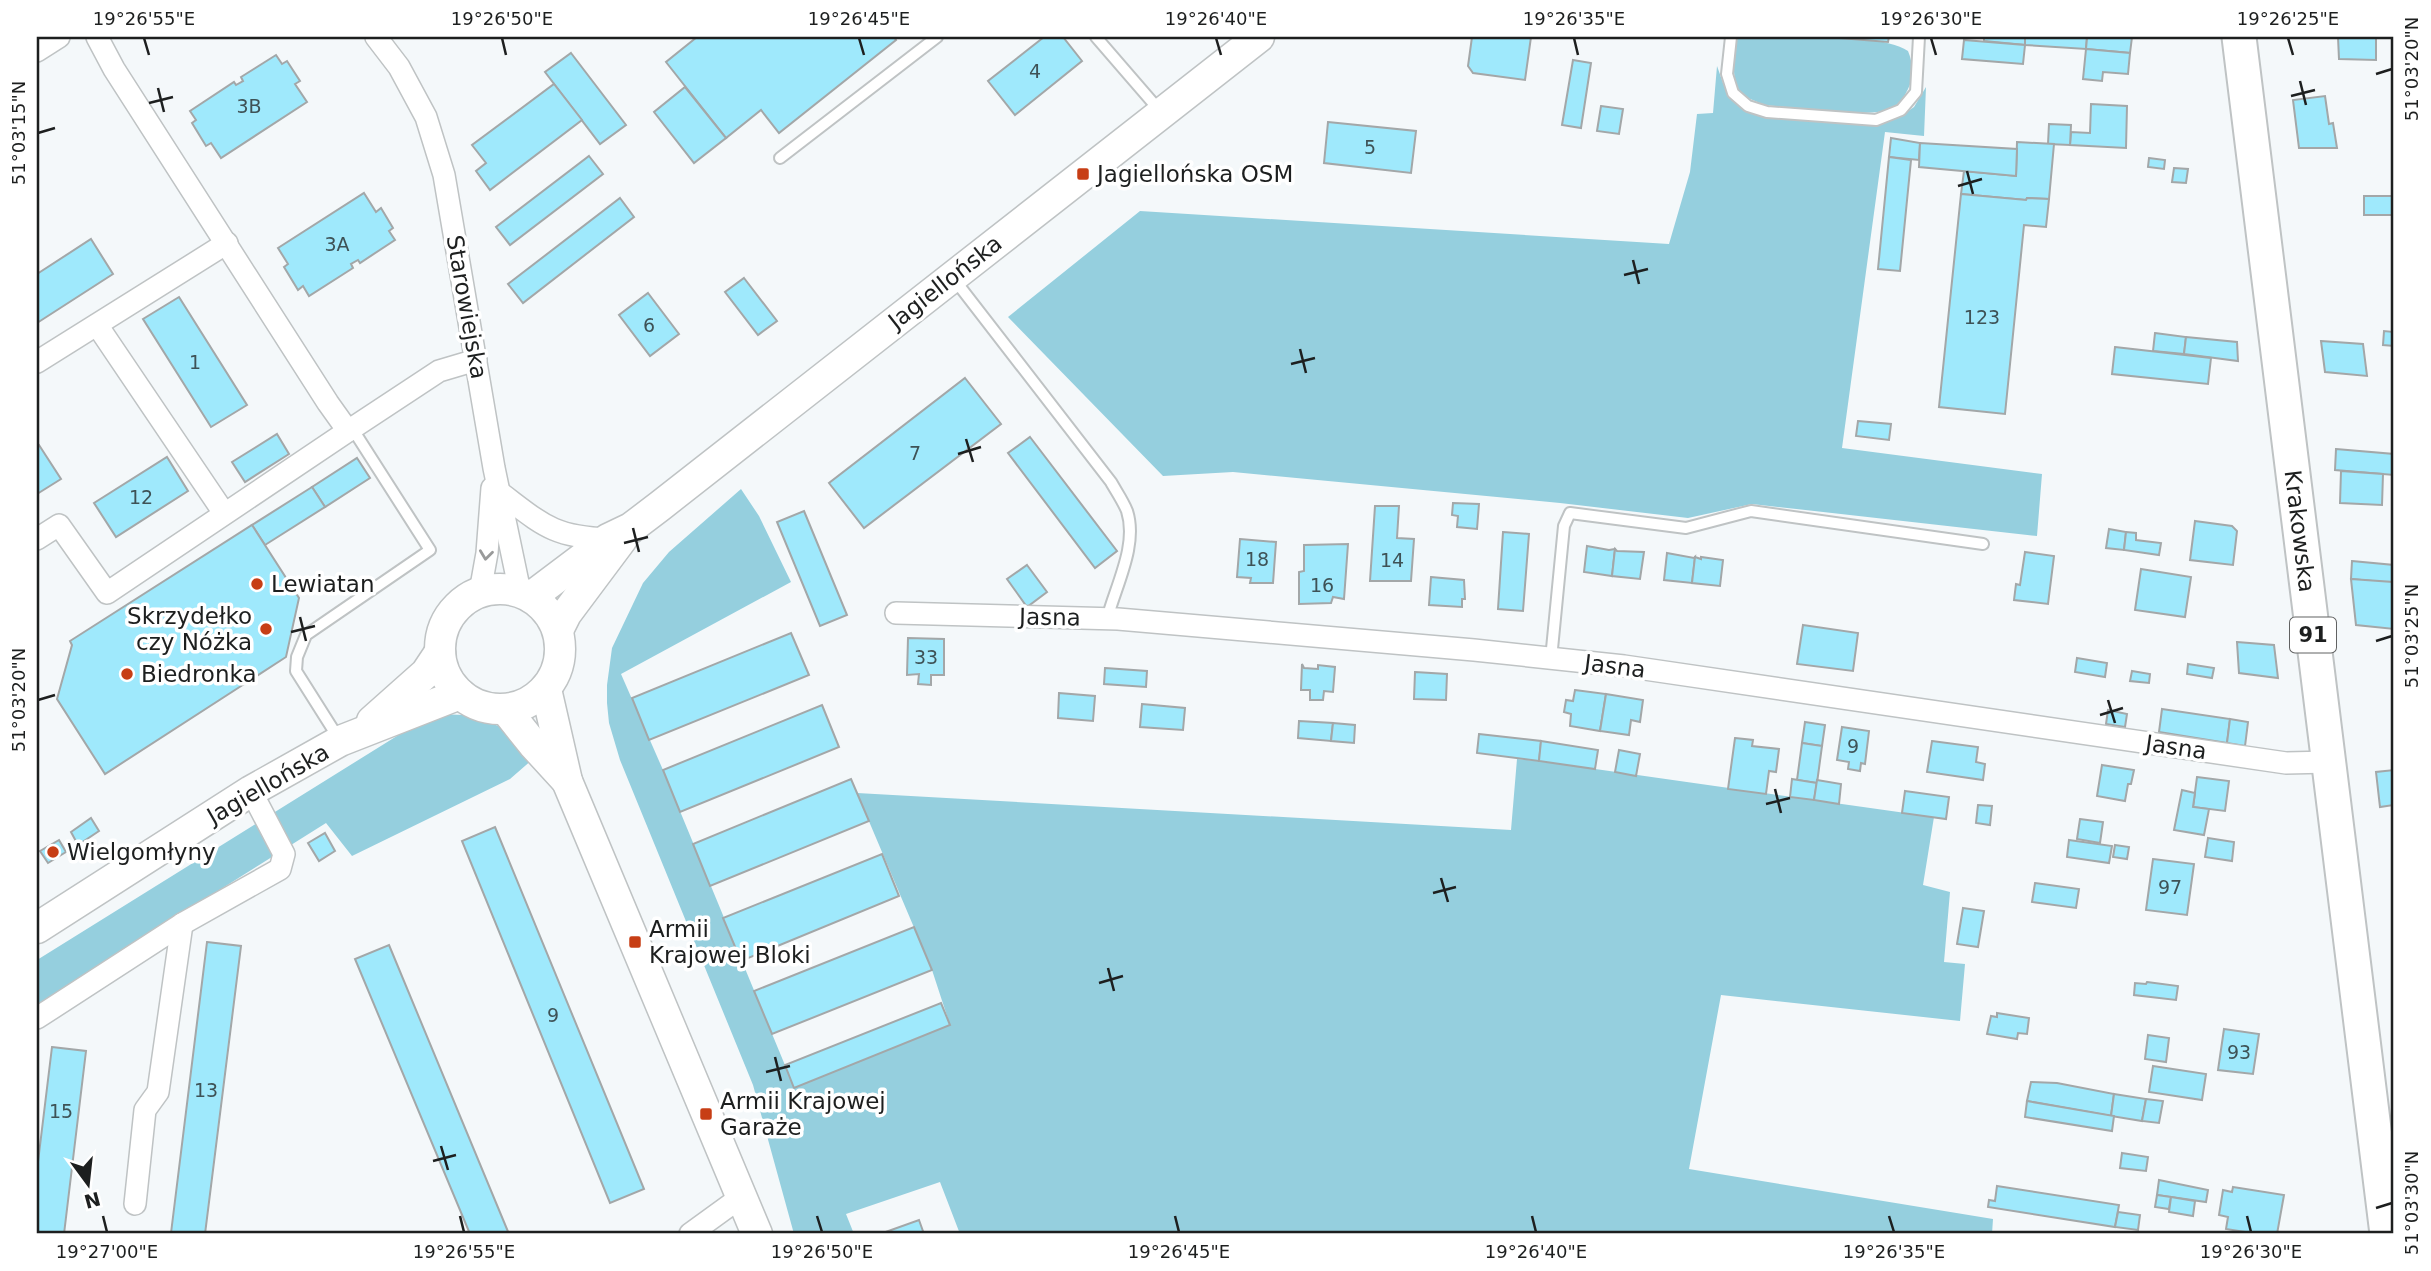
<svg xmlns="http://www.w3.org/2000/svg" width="2431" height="1271" viewBox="0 0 2431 1271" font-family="'DejaVu Sans',sans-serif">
	<rect width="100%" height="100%" fill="#f4f8fa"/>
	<g fill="#95cfde">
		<path d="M1736 37C1776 37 1878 31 1908 51 1913 63 1914 77 1908 89 1905 95 1901 103 1896 107 1877 120 1791 107 1764 105 1756 101 1744 98 1739 90 1731 78 1734 50 1736 37Z"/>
		<path d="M1717 66C1726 91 1728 103 1753 114L1881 125 1904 114 1914 107 1926 87 1924 136 1885 132 1842 448 2042 474 2037 536 1752 504 1688 518 1560 503 1233 472 1163 476 1008 317 1140 211 1669 244 1690 172 1697 114 1713 113Z"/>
		<path d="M741 489 759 516 791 582 621 674 663 770 794 1087 950 1025 932 970 857 793 1511 830 1517 759 1539 761 1934 817 1923 885 1950 892 1944 962 1965 964 1960 1021 1721 995 1689 1169 1993 1219 1992 1234H960L940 1182 846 1214 854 1234H794L753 1085 620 760 609 723 607 703V685L612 648 643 583 669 552Z"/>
		<path d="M437 714 464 715 502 727 533 759 510 779 352 856 326 823 37 1005V960L413 726Z"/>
	</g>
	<g fill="#9fe9fc" stroke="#a3a7a8" stroke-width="2">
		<path d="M697 37H894L896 40 779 133 761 110 726 138 666 62Z"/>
		<path d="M1044 37H1063L1082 61 1015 115 988 81Z"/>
		<path d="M1472 37H1531L1525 80 1473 73 1468 66Z"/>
		<path d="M1827 37H1889L1888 42Z"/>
		<path d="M1984 37H2025V45L1984 41Z"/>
		<path d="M2025 37H2087L2086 49 2025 45Z"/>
		<path d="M2095 37H2132L2130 53 2086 49 2087 38Z"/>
		<path d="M2338 37H2376V60L2339 59Z"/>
		<path d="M1964 40 2025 45 2023 64 1962 59Z"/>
		<path d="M2086 49 2130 53 2128 74 2103 72 2102 81 2083 79Z"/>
		<path d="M571 53 626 125 600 144 545 72Z"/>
		<path d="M276 55 282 64 287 61 300 81 295 84 307 102 221 158 211 143 206 146 192 123 196 120 190 111 234 82 236 85 243 81 241 77Z"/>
		<path d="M1573 60 1591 63 1581 128 1562 125Z"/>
		<path d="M554 84 582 120 490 190 476 171 486 163 472 145Z"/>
		<path d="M685 87 726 138 694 163 654 112Z"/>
		<path d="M2325 96 2329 124 2333 123 2337 148H2299L2293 100Z"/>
		<path d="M2091 104 2127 106 2126 148 2070 145 2071 132 2090 133Z"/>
		<path d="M1601 106 1623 109 1619 134 1597 131Z"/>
		<path d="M1328 122 1416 131 1411 173 1324 163Z"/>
		<path d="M2049 124 2071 125 2070 145 2048 144Z"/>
		<path d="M1891 138 1920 143 1919 160 1889 157Z"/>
		<path d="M2017 142 2054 144 2049 199 2027 198 2026 200 1961 194 1964 171 2016 176Z"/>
		<path d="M1920 143 2017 149 2016 176 1919 167Z"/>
		<path d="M589 156 603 174 510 245 496 227Z"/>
		<path d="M1889 157 1911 160 1900 271 1878 269Z"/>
		<path d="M2149 158 2165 160 2164 169 2148 167Z"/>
		<path d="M2174 168 2188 169 2186 183 2172 182Z"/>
		<path d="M364 193 376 212 381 208 393 228 389 231 395 240 360 263 358 260 351 264 353 268 309 296 303 286 298 290 284 267 288 264 278 248Z"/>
		<path d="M1961 194 2026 200 2027 198 2049 199 2046 227 2024 225 2005 414 1939 407Z"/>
		<rect x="2364" y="196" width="30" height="19"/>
		<path d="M620 198 634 217 523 303 508 284Z"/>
		<path d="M91 239 113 274 37 323V274Z"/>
		<path d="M744 278 777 321 758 335 725 292Z"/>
		<path d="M648 293 679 334 650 356 619 315Z"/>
		<path d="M179 297 247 405 211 427 143 319Z"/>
		<path d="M2394 325V346L2383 345 2384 331 2393 332Z"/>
		<path d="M2155 333 2186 337 2184 354 2153 351Z"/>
		<path d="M2186 337 2237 342 2238 361 2184 354Z"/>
		<path d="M2321 341 2363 344 2367 376 2325 372Z"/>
		<path d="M2115 347 2211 358 2208 384 2112 374Z"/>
		<path d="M965 378 1001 424 864 528 829 483Z"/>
		<path d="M1858 421 1891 424 1889 440 1856 436Z"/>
		<path d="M277 434 289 454 245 482 232 462Z"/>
		<path d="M1030 437 1117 551 1095 568 1008 453Z"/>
		<path d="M39 445 61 479 37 494V446Z"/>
		<path d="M2336 449 2394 454V475L2335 470Z"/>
		<path d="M167 457 188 491 116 537 94 503Z"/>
		<path d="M357 458 370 478 325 507 312 487Z"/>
		<path d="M2341 471 2383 474 2382 505 2340 503Z"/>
		<path d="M312 487 325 507 265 545 252 525Z"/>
		<path d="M1453 503 1479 504 1477 529 1457 527 1458 516 1452 515Z"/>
		<path d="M1375 506H1399L1397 538 1414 539 1411 581H1370Z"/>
		<path d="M804 511 847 615 820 626 777 522Z"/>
		<path d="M2195 521 2232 526 2237 531 2233 565 2190 560Z"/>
		<path d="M252 525 299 598 286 657 105 774 57 699 72 645 70 641Z"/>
		<path d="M2109 529 2126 532 2124 550 2106 548Z"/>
		<path d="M1503 532 1529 534 1523 611 1498 609Z"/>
		<path d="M2126 532 2136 533V540L2161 543 2159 555 2124 550Z"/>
		<path d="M1240 539 1276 542 1273 583H1250L1251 578 1237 577Z"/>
		<path d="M1348 544 1344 599 1333 597 1331 603 1299 604V572L1304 571V545Z"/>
		<path d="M1587 546 1609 550 1615 549 1612 576 1584 572Z"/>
		<path d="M1615 549 1617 551 1644 552 1640 579 1612 576Z"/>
		<path d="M2025 552 2054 556 2048 604 2014 600 2016 584 2020 585Z"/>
		<path d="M1667 553 1694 558 1695 557 1692 583 1664 580Z"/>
		<path d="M1695 557 1701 559V557L1723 560 1720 586 1692 583Z"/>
		<path d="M2352 561 2394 565V583L2351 579Z"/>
		<path d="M1027 565 1047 592 1027 607 1007 579Z"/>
		<path d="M2141 569 2191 577 2185 617 2135 610Z"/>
		<path d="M1431 577 1464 580 1465 599H1462V607L1429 605Z"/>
		<path d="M2351 579 2393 582 2394 629 2356 625Z"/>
		<path d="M1803 625 1858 633 1853 671 1797 664Z"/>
		<path d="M791 633 809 675 649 740 632 698Z"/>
		<path d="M908 638 944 639V675H931V685L918 684 919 674 907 675Z"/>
		<path d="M2237 642 2274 645 2278 678 2239 673Z"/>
		<path d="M2077 658 2107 663 2105 677 2075 672Z"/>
		<path d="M1302 664 1304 668 1318 669V665L1335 667 1333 692 1324 691 1323 700H1310V690H1301Z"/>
		<path d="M2188 664 2214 668 2212 678 2187 674Z"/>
		<path d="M1105 668 1147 671 1146 687 1104 684Z"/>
		<path d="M2132 671 2150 674 2149 683 2130 681Z"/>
		<path d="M1415 672 1447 674 1446 700 1414 699Z"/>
		<path d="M1575 690 1606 694 1600 731 1570 726 1571 714 1564 712 1566 700 1573 701Z"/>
		<path d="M1059 693 1095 696 1093 721 1058 718Z"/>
		<path d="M1606 694 1643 700 1640 722 1631 720 1629 735 1600 731Z"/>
		<path d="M1142 704 1185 708 1183 730 1140 727Z"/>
		<path d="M822 705 839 747 680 812 663 770Z"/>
		<path d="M2162 709 2230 719 2227 743 2159 732Z"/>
		<path d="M2108 710 2127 714 2125 727 2106 724Z"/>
		<path d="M2230 719 2248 722 2245 746 2227 743Z"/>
		<path d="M1299 721 1333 723 1331 741 1298 738Z"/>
		<path d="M1805 722 1825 725 1822 746 1802 743Z"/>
		<path d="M1333 723 1355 725 1354 743 1331 741Z"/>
		<path d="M1842 727 1869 731 1865 764 1861 763 1860 771 1848 769 1849 762 1837 760Z"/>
		<path d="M1479 734 1541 741 1539 761 1477 753Z"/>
		<path d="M1735 738 1753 740 1752 746 1779 749 1776 772 1769 771 1766 794 1728 789Z"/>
		<path d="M1541 741 1598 750 1595 769 1539 761Z"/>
		<path d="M1932 741 1978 747 1976 762 1985 764 1983 780 1927 772Z"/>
		<path d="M1802 743 1822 746 1817 783 1797 780Z"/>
		<path d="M1619 750 1640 754 1636 776 1615 772Z"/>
		<path d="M2102 765 2134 770 2131 784H2128L2125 801 2097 796Z"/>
		<path d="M2394 770V805L2380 807 2376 772Z"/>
		<path d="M2197 777 2229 781 2225 811 2193 807Z"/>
		<path d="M851 779 869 821 710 886 693 844Z"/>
		<path d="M1792 779 1817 783 1814 800 1790 797Z"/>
		<path d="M1817 780 1841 784 1839 804 1814 800Z"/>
		<path d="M2182 790 2195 793 2193 807 2209 809 2204 835 2174 830Z"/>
		<path d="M1905 791 1949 797 1946 819 1902 813Z"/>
		<path d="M1978 805 1992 806 1990 825 1976 823Z"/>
		<path d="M91 818 99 831 78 845 71 832Z"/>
		<path d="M2080 819 2103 822 2100 843 2077 839Z"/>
		<path d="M495 827 644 1189 610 1203 462 841Z"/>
		<path d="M325 833 335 851 319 861 308 843Z"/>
		<path d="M2208 838 2234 842 2232 861 2205 857Z"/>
		<path d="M59 840 66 852 48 863 40 851Z"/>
		<path d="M2069 840 2112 846 2109 863 2067 857Z"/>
		<path d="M2115 845 2129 847 2127 859 2113 857Z"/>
		<path d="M882 854 899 896 741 961 723 918Z"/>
		<path d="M2153 859 2194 864 2187 915 2146 910Z"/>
		<path d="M2035 883 2079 889 2076 908 2032 902Z"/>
		<path d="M1963 908 1984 911 1978 947 1957 944Z"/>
		<path d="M914 927 932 970 772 1034 754 991Z"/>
		<path d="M207 942 241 946 205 1234H180L171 1233Z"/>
		<path d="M389 945 509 1234H470L355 959Z"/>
		<path d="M2147 982 2178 986 2176 1000 2134 995 2135 983 2146 984Z"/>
		<path d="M941 1003 950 1025 794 1088 785 1065Z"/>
		<path d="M1997 1013 2029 1018 2027 1034 2018 1033 2017 1039 1987 1034 1991 1016 1997 1017Z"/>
		<path d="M2224 1029 2259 1034 2253 1074 2218 1070Z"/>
		<path d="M2148 1035 2169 1038 2166 1062 2145 1059Z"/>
		<path d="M52 1047 86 1051 64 1234H37V1170Z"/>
		<path d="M2153 1066 2206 1074 2202 1100 2149 1092Z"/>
		<path d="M2031 1082 2057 1083 2114 1094 2111 1116 2027 1101Z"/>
		<path d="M2114 1094 2146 1099 2142 1121 2111 1116Z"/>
		<path d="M2146 1099 2163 1101 2159 1123 2142 1121Z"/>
		<path d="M2027 1101 2114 1116 2112 1131 2025 1117Z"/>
		<path d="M2122 1153 2148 1157 2146 1171 2120 1168Z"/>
		<path d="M2159 1180 2208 1190 2206 1202 2157 1195Z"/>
		<path d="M1997 1186 2119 1205 2115 1227 1988 1207 1989 1200 1995 1201Z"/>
		<path d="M2233 1187 2284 1195 2277 1234H2258L2226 1229 2228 1217 2219 1215 2223 1190 2232 1192Z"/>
		<path d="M2157 1195 2171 1197 2169 1209 2155 1207Z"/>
		<path d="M2171 1197 2195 1201 2193 1216 2169 1212Z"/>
		<path d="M2118 1212 2140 1215 2138 1230 2115 1227Z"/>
		<path d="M919 1220 924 1234H880Z"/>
	</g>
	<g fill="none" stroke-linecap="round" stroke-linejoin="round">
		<g stroke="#bfc3c4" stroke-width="14">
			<g id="lane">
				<path d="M1096 37 1160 111"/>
				<path d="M1731 37 1727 74 1733 93 1748 106 1767 112 1876 120 1901 110 1916 92 1919 37"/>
				<path d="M780 158 937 37"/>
				<path d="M954 279 1111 482C1116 491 1123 501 1127 511 1138 545 1116 585 1107 619"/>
				<path d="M1551 659 1564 526 1570 513 1686 528 1751 511 1983 544"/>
				<path d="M339 739 296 671 297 657 306 635 430 550 352 428"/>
			</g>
		</g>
		<g stroke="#bfc3c4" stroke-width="24">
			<g id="street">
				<path d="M97 37 114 69 328 403 348 431 439 371 476 360"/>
				<path d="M376 37 399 67 426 117 444 175 494 468 520 592"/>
				<path d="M37 51 59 37"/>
				<path d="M97 325 224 513"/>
				<path d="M37 362 227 243"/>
				<path d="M499 492C542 524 552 537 608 539"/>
				<path d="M37 539 59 525 107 593 348 431"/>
				<path d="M480 592 487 553 492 488"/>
				<path d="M896 613 1118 619 1474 650 1624 666 2286 763 2329 762"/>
				<path d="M37 1018 182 924 280 869 284 854 251 791"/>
				<path d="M135 1204 145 1110 158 1092 182 924"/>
				<path d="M690 1234 741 1197"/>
			</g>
		</g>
		<g stroke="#bfc3c4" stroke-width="33">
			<g id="secondary">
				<circle cx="500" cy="649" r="60"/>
				<path d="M531 597 608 539 631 528 660 506 1259 37"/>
				<path d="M558 630 566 614 622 539"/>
				<path d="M546 689 567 781 757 1234"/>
				<path d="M506 710 533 744 567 781"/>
				<path d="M372 721 426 673 440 652"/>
				<path d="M37 928 251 791 340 741 460 694"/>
			</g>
		</g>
		<g stroke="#bfc3c4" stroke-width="37">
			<path id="primary" d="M2239 37 2387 1234"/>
		</g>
		<use href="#lane" stroke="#fff" stroke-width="10"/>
		<use href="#street" stroke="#fff" stroke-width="21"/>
		<use href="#secondary" stroke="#fff" stroke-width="30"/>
		<use href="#primary" stroke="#fff" stroke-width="33"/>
	</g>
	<defs><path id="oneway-chevron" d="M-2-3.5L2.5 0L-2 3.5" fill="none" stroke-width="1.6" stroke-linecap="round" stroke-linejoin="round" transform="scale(1.75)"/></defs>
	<use stroke="#999a9a" href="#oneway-chevron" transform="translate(486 555) rotate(97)"/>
	<path fill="none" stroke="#1d1f1f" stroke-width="2.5" d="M144 38 149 55M502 38 506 55M859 38 864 55M1216 38 1221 55M1574 38 1578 55M1931 38 1936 55M2288 38 2293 55M2376 74 2392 69M2300 81 2306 105M158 88 164 112M2291 96 2315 90M149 103 173 97M38 133 55 128M1967 171 1973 194M1958 186 1982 179M1633 260 1639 284M1624 275 1648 269M1300 349 1306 373M1291 364 1315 358M966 439 973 462M958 454 981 447M633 528 639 552M624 543 648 537M300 617 306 641M291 632 315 626M2376 641 2392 636M38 700 55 695M2108 700 2115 723M2100 715 2123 708M1775 789 1781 813M1766 804 1790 798M1441 878 1448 902M1433 893 1456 887M1108 968 1114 991M1099 983 1123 976M775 1057 781 1081M766 1072 790 1066M441 1146 448 1170M433 1161 456 1155M2376 1208 2392 1203M103 1216 107 1232M460 1216 464 1232M817 1216 822 1232M1175 1216 1179 1232M1532 1216 1536 1232M1889 1216 1894 1232M2247 1216 2251 1232"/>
	<g fill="#c73e15" stroke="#fff" stroke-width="2.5">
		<rect x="1076" y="167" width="14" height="14" rx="3.5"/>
		<circle cx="257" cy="584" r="7"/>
		<circle cx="266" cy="629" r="7"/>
		<circle cx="127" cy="674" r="7"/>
		<circle cx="53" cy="852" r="7"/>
		<rect x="628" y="935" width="14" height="14" rx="3.5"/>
		<rect x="699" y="1107" width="14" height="14" rx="3.5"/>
	</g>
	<g text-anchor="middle" stroke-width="7" stroke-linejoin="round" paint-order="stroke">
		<g font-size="19" fill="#3e5256">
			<text x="1035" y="78">4</text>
			<text x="249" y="113">3B</text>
			<text x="1370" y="154">5</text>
			<text x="337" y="251">3A</text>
			<text x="1982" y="324">123</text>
			<text x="649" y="332">6</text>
			<text x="195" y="369">1</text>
			<text x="915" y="460">7</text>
			<text x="141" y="504">12</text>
			<text x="1257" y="566">18</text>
			<text x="1392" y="567">14</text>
			<text x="1322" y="592">16</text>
			<text x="926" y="664">33</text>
			<text x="1853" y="753">9</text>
			<text x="2170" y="894">97</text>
			<text x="553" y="1022">9</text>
			<text x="2239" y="1059">93</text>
			<text x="206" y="1097">13</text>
			<text x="61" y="1118">15</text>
		</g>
		<rect fill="#fff" stroke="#616262" stroke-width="2" x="2290" y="617.5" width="46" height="35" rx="5"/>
		<g font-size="21" font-weight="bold" fill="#1d1f1f">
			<text x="2313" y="642">91</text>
		</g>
		<g font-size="23" fill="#1d1f1f" stroke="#fff" text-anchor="start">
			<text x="1097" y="182">Jagiellońska OSM</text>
			<text x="271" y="592">Lewiatan</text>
			<text x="252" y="624" text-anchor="end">Skrzydełko<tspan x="252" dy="26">czy Nóżka</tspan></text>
			<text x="141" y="682">Biedronka</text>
			<text x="67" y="860">Wielgomłyny</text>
			<text x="649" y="937">Armii<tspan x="649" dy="26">Krajowej Bloki</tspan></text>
			<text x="720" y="1109">Armii Krajowej<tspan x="720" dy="26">Garaże</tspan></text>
		</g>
		<g font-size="23" fill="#1d1f1f" stroke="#fff">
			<text transform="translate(945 282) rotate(-38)" y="8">Jagiellońska</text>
			<text transform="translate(467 307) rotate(80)" y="8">Starowiejska</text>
			<text transform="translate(2300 531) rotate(83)" y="8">Krakowska</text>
			<text transform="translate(1050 617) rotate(1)" y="8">Jasna</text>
			<text transform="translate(1615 666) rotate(7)" y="8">Jasna</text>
			<text transform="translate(2176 747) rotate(8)" y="8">Jasna</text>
			<text transform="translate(268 784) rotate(-30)" y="8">Jagiellońska</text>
		</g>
	</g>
	<rect width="2431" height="1271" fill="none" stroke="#ffffff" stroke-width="77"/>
	<g transform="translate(88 1184) rotate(165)" stroke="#ffffff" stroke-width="5" paint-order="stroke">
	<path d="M0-5L12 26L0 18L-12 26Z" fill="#1d1f1f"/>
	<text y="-10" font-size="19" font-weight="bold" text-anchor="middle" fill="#1d1f1f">N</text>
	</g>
	<rect x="38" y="38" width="2354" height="1194" fill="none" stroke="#1d1f1f" stroke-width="2.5"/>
	<g font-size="18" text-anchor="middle" fill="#1d1f1f">
		<text x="144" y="25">19°26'55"E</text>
		<text x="502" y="25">19°26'50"E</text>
		<text x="859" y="25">19°26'45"E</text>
		<text x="1216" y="25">19°26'40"E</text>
		<text x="1574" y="25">19°26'35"E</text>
		<text x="1931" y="25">19°26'30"E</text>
		<text x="2288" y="25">19°26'25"E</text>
		<text transform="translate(2412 69) rotate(-90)" y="6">51°03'20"N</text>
		<text transform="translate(19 133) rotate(-90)" y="6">51°03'15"N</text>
		<text transform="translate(2412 636) rotate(-90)" y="6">51°03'25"N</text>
		<text transform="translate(19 700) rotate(-90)" y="6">51°03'20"N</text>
		<text transform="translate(2412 1203) rotate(-90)" y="6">51°03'30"N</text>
		<text x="107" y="1258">19°27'00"E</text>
		<text x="464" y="1258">19°26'55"E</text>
		<text x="822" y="1258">19°26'50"E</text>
		<text x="1179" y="1258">19°26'45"E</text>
		<text x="1536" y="1258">19°26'40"E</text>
		<text x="1894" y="1258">19°26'35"E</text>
		<text x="2251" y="1258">19°26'30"E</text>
	</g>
</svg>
